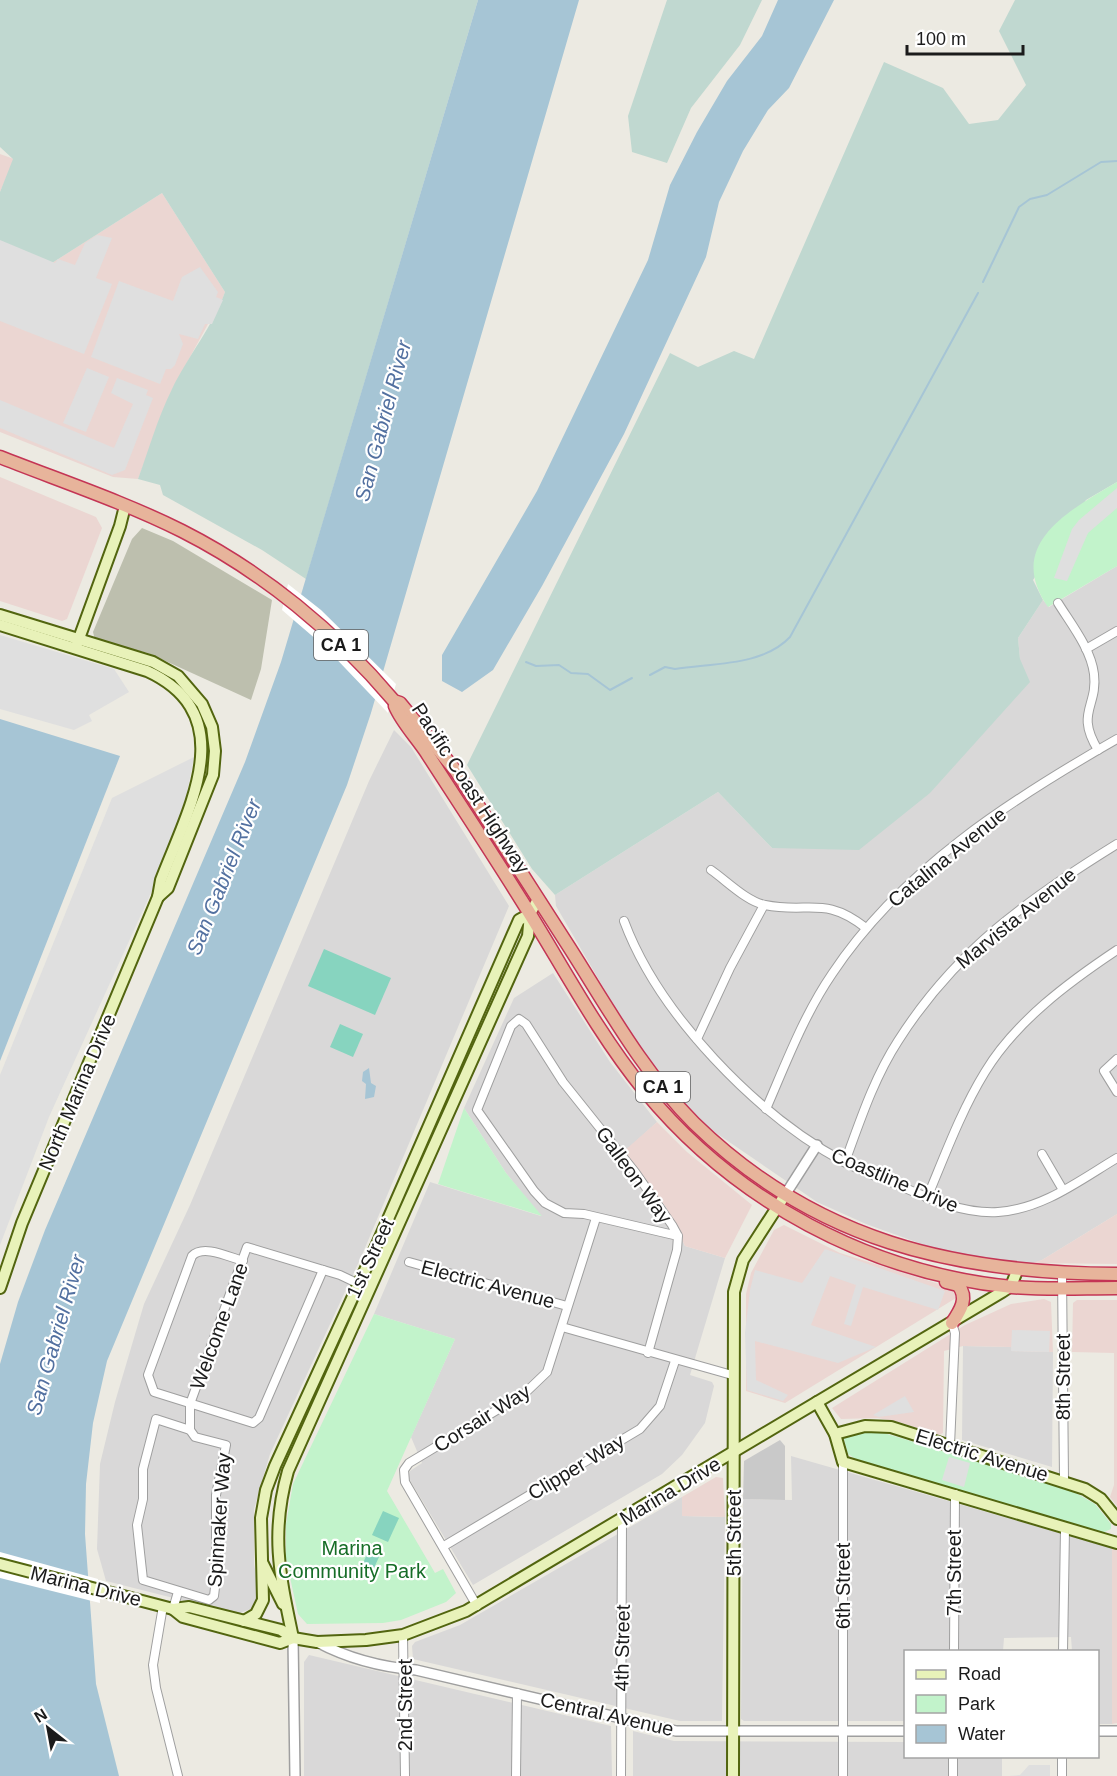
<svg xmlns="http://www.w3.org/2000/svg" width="1117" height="1776" viewBox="0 0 1117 1776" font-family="Arial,sans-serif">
	<rect width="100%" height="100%" fill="#eceae2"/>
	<g fill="#d9d8d8">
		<path d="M1117 566V1214L1042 1260 1026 1266 933 1248 866 1224 817 1202 697 1120 631 1035 556 906 555 895 718 792 772 848 1020 659 1018 638 1043 600 1049 607Z"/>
		<path d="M394 730 411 747 509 906 362 1255 270 1454 254 1509V1564L259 1592 253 1608 237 1614 106 1581 97 1549 100 1464 115 1402 144 1304 190 1205 369 781Z"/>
		<path d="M553 973 610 1062 657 1122 624 1152 666 1207 685 1246 725 1258 690 1375 712 1382 714 1386 705 1423 682 1455 662 1474 473 1585 408 1477 410 1471 422 1463 411 1437 455 1339 374 1314 430 1182 541 1216 506 1173 464 1108 514 998Z"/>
		<path d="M963 1346 1011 1347 1012 1351 1053 1352 1052 1467 962 1440Z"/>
		<path d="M791 1456 1112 1548V1724H1098V1652L1072 1651 1071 1637 1004 1638 1003 1651 906 1652 905 1721H744L741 1719 743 1499 792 1500Z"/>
		<path d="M682 1497V1516L725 1517 722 1721H680L413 1659 412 1646 415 1642 460 1625Z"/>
		<path d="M309 1655 611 1726 612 1776H304V1662Z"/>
		<path d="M633 1731 674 1741 905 1742 906 1756 1002 1757V1776H633Z"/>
	</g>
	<g fill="#ebd6d2">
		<path d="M0 154 14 159 0 192Z"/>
		<path d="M162 193 225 292 218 311 208 324 172 390 138 479 113 477 0 432V242L52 263Z"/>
		<path d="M0 477 96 517 102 528 67 619 62 621 0 601Z"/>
		<path d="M657 1122 687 1152 752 1205 725 1258 685 1246 666 1207 624 1151Z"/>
		<path d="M1117 1214V1264L1032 1263 1042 1260Z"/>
		<path d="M784 1225 840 1253 952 1288 957 1294 956 1298 785 1403 746 1391V1294L751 1273 774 1230Z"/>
		<path d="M1044 1299 1051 1302 1053 1352 1011 1351V1347L963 1346 944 1351 943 1433 939 1435 899 1422 878 1418 841 1419 832 1408 965 1325 1011 1304Z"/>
		<path d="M1077 1300H1117V1506L1110 1497 1114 1485V1353L1072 1352 1073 1303Z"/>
		<path d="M716 1477 723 1478 725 1517 682 1516V1497Z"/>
		<path d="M1112 1548 1117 1550V1723L1112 1724Z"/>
	</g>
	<path fill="#c9c9c9" d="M780 1440 785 1446V1500L743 1499 744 1461Z"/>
	<path fill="#bdbfae" d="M142 528 173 541 272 600 261 669 251 700 148 653 95 640 93 632 132 539Z"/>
	<g fill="#c0d8d0">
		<path d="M0 0H478L306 579 262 550 163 495 160 485 138 479C149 449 158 417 172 389 188 356 213 326 225 292L162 193 52 263 0 242V192L13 159 0 147Z"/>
		<path d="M667 0H762L740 45 691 108 667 163 632 152 628 116Z"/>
		<path d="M1015 0H1117V482L1086 500 1033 580 1043 600 1018 638 1020 659 1030 682 930 793 859 850 772 848 718 792 555 895 532 869 467 765 670 353 698 367 734 351 754 359 884 62 943 88 969 124 998 120 1026 85 999 31Z"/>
	</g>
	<g fill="#c2f3cb">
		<path d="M1117 482V566L1048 607C1004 544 1070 510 1117 482Z"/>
		<path d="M464 1108 506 1173 542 1216 438 1184Z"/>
		<path d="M374 1314 455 1339 387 1491 435 1573 443 1569 456 1593 446 1602 401 1620 383 1623 307 1624 298 1614 286 1559V1524L293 1484Z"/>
		<path d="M872 1432 884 1433 1069 1489 1095 1504 1111 1524V1529L1102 1533 857 1460 848 1454 844 1439 847 1435Z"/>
	</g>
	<g fill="#87d4bf">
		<path d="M324 949 391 978 375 1015 308 986Z"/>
		<path d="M340 1024 363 1034 353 1057 330 1047Z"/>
		<path d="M383 1511 399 1518 388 1542 372 1535Z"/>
		<path d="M371 1545 382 1550 371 1575 360 1570Z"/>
	</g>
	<g fill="#dfdfdf">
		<path d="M97 235 112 238 96 278 112 284 84 354 0 321V240L55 263 58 259 75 265 85 243Z"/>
		<path d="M200 267 218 292 216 297 223 300 212 324H205L198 339 179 334 183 344 175 365 171 369H166L160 384 91 357 119 281 173 301 182 277Z"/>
		<path d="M87 368 109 377 86 432 63 423Z"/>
		<path d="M117 378 148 390 146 395 153 398 125 470 112 475 0 428V400L114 448 133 404 111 393Z"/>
		<path d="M1117 488V508L1088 533 1067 581 1054 578 1072 529 1079 520Z"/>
		<path d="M0 635 114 669 129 692 89 715 92 721 74 730 0 709Z"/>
		<path d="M194 757 180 829 49 1117 0 1245V1075L112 798Z"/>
		<path d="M825 1249 945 1291 938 1310 863 1287 851 1326 844 1324 856 1285 830 1276 811 1325 876 1347 838 1363 755 1341 756 1380 788 1395 783 1401 747 1390 745 1333 750 1290 755 1270 802 1283Z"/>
		<path d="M1012 1330 1050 1331 1049 1352 1011 1351Z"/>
		<path d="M905 1396 914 1412 879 1417 873 1415Z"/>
		<path d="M949 1457 970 1463 964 1487 942 1480Z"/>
		<path d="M1029 1765H1050V1776H1009L1020 1775Z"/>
	</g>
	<g fill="#a6c5d5">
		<path d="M478 0H579L371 713 347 785 107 1361 93 1423 86 1484 85 1534 96 1684 119 1776H0V1364L18 1302 45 1230 245 762 281 662Z"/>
		<path d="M778 0H834L789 88 768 110 743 151 719 202 706 257 624 434 542 586 493 670 462 692 442 681V655L537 491 648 260 670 185 697 132 727 81 762 36Z"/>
		<path d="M0 719 120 756 0 1061Z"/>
		<path d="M369 1068 371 1083 376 1086 374 1097 365 1099 366 1084 362 1081 363 1072Z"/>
	</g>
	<g fill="#fff">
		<path d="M288 584 321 610 396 684 388 713 325 647 282 610Z"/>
		<path d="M0 1552 98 1579 100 1603 0 1578Z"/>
	</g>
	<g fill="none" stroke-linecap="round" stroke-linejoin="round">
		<g stroke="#a6c5d5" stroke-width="2">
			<path d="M983 282 1019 207 1030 199 1047 195 1101 162 1117 161"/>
			<path d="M526 662 536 666 559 665 571 673 588 674 610 690 632 678"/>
			<path d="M650 675 665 667 675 669C713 663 763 666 790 637L978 293"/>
		</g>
		<g stroke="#9f9f9f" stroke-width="10">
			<g id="minor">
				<path d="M1058 603C1071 624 1091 649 1094 674 1098 707 1075 712 1098 750"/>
				<path d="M1086 649 1117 631"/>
				<path d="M711 870C727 881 746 901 765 905 809 914 824 895 866 928"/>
				<path d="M624 921C659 1015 757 1115 844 1162 861 1171 881 1178 898 1185 930 1199 963 1214 998 1212 1043 1209 1080 1180 1117 1158"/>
				<path d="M697 1039 730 968 764 905"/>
				<path d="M1117 1059 1104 1071 1117 1092"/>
				<path d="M766 1109C786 1063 804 1015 832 974 901 870 1010 800 1117 739"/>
				<path d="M1042 1154 1063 1190"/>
				<path d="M845 1162C860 1121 874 1078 898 1041 955 951 1028 899 1117 844"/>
				<path d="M927 1198C945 1155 961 1111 985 1072 1016 1021 1069 982 1117 950"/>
				<path d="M243 1261C229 1257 203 1244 192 1256L148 1375 154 1392 253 1423 259 1418 323 1270"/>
				<path d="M409 1262 567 1306"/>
				<path d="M1062 1273 1064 1480"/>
				<path d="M562 1327 732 1375"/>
				<path d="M648 1353 677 1250 678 1236 672 1225 635 1172 563 1082 526 1024 519 1019 511 1026 477 1110 534 1191 545 1203 564 1213 584 1214 678 1236"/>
				<path d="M156 1419 190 1430 195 1437 226 1445 216 1495V1579L214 1596 209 1600 143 1580 137 1525 143 1499V1469Z"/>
				<path d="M190 1430V1404L247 1247 340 1275 361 1285"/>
				<path d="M950 1445 955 1333 952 1323"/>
				<path d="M843 1462V1776"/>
				<path d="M444 1546 640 1429 660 1406 675 1361"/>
				<path d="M163 1606 153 1665 156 1688 178 1776"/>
				<path d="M477 1606 405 1482 404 1470 409 1463 525 1393 547 1372 596 1218"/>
				<path d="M173 1609 178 1592"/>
				<path d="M403 1635 405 1776"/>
				<path d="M954 1652 955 1494"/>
				<path d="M1063 1652 1065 1529"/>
				<path d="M516 1776 517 1693"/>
				<path d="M621 1776 622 1519"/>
				<path d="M953 1776V1756"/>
				<path d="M1062 1776V1756"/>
			</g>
		</g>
		<g stroke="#9f9f9f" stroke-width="12">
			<g id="tertiary">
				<path d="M785 1195 817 1145"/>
				<path d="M293 1638 295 1776"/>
				<path d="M317 1642C349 1659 380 1667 416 1670L676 1731H906"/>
				<path d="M1098 1731H1117"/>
			</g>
		</g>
		<g stroke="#52650f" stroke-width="14">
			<g id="secondary">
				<path d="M0 615 153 662 178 676 202 704 212 727 215 751 213 775 168 888 158 897"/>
				<path d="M0 625 147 671C243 715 188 809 161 880L158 897 22 1223 0 1288"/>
				<path d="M77 644 120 526 125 506"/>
				<path d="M817 1402 835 1434 843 1462 1117 1543"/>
				<path d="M835 1434 865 1426 891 1427 1085 1489 1101 1499 1117 1519"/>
				<path d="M0 1564 173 1609 189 1607 281 1630 293 1638 317 1642 366 1640 403 1635 466 1611 1002 1292 1011 1286 1017 1271"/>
				<path d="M263 1564 283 1604"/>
				<path d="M173 1609 183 1617 280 1643 293 1638"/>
				<path d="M244 1621 256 1614 263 1600 261 1518 266 1490 275 1466 378 1242 519 920 530 914"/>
				<path d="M293 1638C280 1576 270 1534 288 1471L528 936 530 914 538 899"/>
				<path d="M733 1776 734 1292 743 1260 785 1195"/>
			</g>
		</g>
		<g stroke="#c43555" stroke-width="15">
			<g id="trunk">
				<path d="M0 457C61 481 124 502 182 531 263 572 336 632 394 701L400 703 456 771C494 831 533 890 571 950 609 1010 644 1073 694 1123 815 1241 954 1273 1117 1274"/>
				<path d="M395 706C402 723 418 739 428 755 459 803 490 850 520 898 560 961 596 1031 644 1090 735 1201 869 1273 1012 1287 1047 1290 1082 1288 1117 1288"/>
				<path d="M946 1282 958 1285C969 1298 960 1311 952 1323"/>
			</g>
		</g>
		<use href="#minor" stroke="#fff" stroke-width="8"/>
		<use href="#tertiary" stroke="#fff" stroke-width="9"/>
		<use href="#secondary" stroke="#e8f2b9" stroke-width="10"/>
		<use href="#trunk" stroke="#e7b49b" stroke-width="12"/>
	</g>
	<g text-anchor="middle" stroke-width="4.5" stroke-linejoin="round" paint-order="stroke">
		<g fill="#fff" stroke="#5f5f5f" stroke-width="1.5">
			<rect x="314" y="630" width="54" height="30" rx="4.5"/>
			<rect x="636" y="1072" width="54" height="30" rx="4.5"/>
		</g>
		<g font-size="18" font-weight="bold" fill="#1b1b1b">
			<text x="341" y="651">CA 1</text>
			<text x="663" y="1093">CA 1</text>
		</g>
		<g font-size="20" fill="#1b1b1b" stroke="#fff">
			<text transform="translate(471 788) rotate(57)" y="7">Pacific Coast Highway</text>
			<text transform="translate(947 857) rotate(-39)" y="7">Catalina Avenue</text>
			<text transform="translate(1016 918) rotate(-39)" y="7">Marvista Avenue</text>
			<text transform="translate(77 1092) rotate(-67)" y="7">North Marina Drive</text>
			<text transform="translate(634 1175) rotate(54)" y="7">Galleon Way</text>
			<text transform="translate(895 1180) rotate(23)" y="7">Coastline Drive</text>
			<text transform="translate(370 1258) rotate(-65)" y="7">1st Street</text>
			<text transform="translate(488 1284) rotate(15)" y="7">Electric Avenue</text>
			<text transform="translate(219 1326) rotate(-70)" y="7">Welcome Lane</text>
			<text transform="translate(1063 1377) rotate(-90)" y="7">8th Street</text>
			<text transform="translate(482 1418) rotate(-32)" y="7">Corsair Way</text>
			<text transform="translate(982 1455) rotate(17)" y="7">Electric Avenue</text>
			<text transform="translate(576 1467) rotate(-31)" y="7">Clipper Way</text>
			<text transform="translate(670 1491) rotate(-31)" y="7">Marina Drive</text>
			<text transform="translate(219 1520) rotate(-86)" y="7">Spinnaker Way</text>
			<text transform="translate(734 1533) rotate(-90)" y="7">5th Street</text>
			<text transform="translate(954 1573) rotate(-90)" y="7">7th Street</text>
			<text transform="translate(86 1586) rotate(14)" y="7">Marina Drive</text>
			<text transform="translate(843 1586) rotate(-90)" y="7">6th Street</text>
			<text transform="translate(622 1648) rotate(-89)" y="7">4th Street</text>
			<text transform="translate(405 1705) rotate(-90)" y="7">2nd Street</text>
			<text transform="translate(607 1714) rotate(13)" y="7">Central Avenue</text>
		</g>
		<g font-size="20" fill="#166d27" stroke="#fff">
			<text x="352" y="1555">Marina<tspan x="352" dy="23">Community Park</tspan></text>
		</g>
		<g font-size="21" font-style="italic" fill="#5270a0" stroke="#fff">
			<text transform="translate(383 421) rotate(-75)" y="7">San Gabriel River</text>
			<text transform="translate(224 877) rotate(-68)" y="7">San Gabriel River</text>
			<text transform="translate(56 1335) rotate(-74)" y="7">San Gabriel River</text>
		</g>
	</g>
	<rect x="904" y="1650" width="195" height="108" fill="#ffffff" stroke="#a4a4a4" stroke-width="1.5"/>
	<rect x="916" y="1670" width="30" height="9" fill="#e8f2b9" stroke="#a4a4a4" stroke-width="1.5"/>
	<text x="958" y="1680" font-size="18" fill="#1b1b1b">Road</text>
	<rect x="916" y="1695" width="30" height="18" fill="#c2f3cb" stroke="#a4a4a4" stroke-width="1.5"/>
	<text x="958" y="1710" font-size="18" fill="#1b1b1b">Park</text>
	<rect x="916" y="1725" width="30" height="18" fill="#a6c5d5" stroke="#a4a4a4" stroke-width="1.5"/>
	<text x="958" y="1740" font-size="18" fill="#1b1b1b">Water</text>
	<g transform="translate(48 1728) rotate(329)" stroke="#ffffff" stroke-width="4.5" paint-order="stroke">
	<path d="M0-4.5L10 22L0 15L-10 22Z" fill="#1b1b1b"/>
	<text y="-9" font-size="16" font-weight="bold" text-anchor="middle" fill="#1b1b1b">N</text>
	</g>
	<path d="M907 45v9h116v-9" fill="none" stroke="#1b1b1b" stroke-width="3"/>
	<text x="916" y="45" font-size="18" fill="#1b1b1b" stroke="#ffffff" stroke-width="4.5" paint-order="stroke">100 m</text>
</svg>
